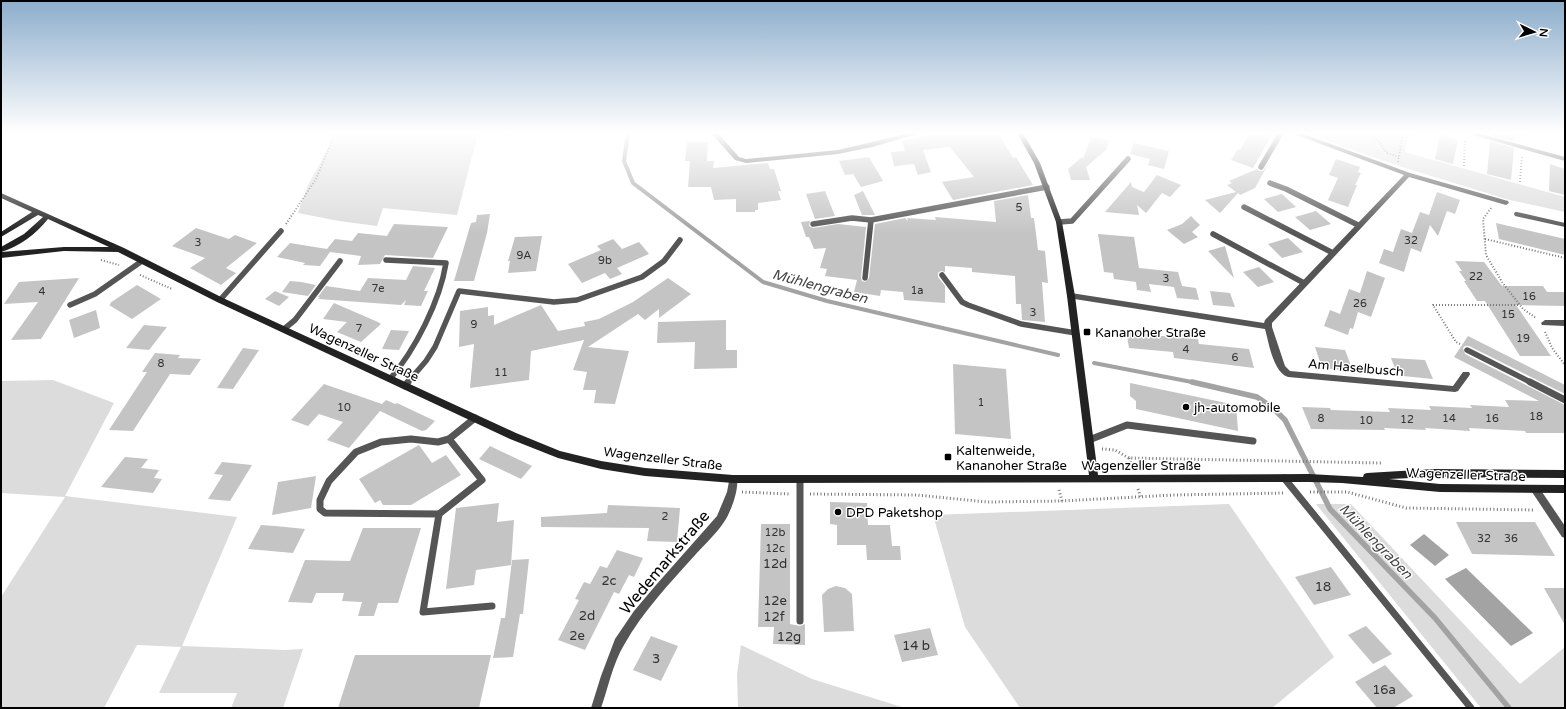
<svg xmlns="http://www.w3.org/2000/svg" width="1566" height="709" viewBox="0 0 1566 709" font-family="'Varela Round',sans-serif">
	<rect width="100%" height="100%" fill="#fff"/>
	<g fill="#dcdcdc">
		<path d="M337 133H478L457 215 383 208 377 226 339 221 298 213 308 185Z"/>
		<path d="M1304 133H1409L1405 152 1565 197V212L1506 199 1402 167Z"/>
		<path d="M53 380 114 403 65 496 237 517 182 646 285 650 303 649 283 708H231L237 693H159L181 647 137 645 104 708H1V597L65 497 1 493V381Z"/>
		<path d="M1229 504 1334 657 1272 708H1020L965 627 933 515Z"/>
		<path d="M1316 504H1351L1520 684 1565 647V708H1481Z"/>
		<path d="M741 645 812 679 905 708H738L737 674Z"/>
	</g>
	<g fill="#a3a3a3">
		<path d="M1424 534 1449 555 1435 566 1410 545Z"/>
		<path d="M1466 568 1533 633 1511 646 1445 579Z"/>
	</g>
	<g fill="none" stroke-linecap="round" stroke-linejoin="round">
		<g stroke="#a3a3a3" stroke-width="4">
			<path d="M628 133 624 161 633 183 763 282 827 301 1058 355"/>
			<path d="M1094 363 1197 383"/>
		</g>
		<path stroke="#a3a3a3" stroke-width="5.5" d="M1192 382 1257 397 1273 408 1285 420 1330 509 1435 618 1509 708"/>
	</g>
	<g fill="#c4c4c4">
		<path d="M941 133H998L1013 158 1016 157 1033 185 953 200 942 182 974 177 950 147 923 150 931 172 918 175 914 164 894 166 891 152 905 151 902 141Z"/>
		<path d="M1250 133H1273L1253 168 1231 160 1238 149 1240 150Z"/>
		<path d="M1490 133H1515L1514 142 1490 135Z"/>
		<path d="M1440 135 1458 140 1453 164 1435 159Z"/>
		<path d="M1091 137 1109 141 1106 150 1086 167 1090 180H1071L1068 169 1082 157 1083 159Z"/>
		<path d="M1490 141 1514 148 1511 180 1487 174Z"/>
		<path d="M687 142H708L707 161H714L713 168 768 163 770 169H774L781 191H778L781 200 758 203V210H755V212H736V199L714 200 711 187H688L690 161H685Z"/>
		<path d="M1134 143 1169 151 1164 169 1148 165 1150 159 1130 154Z"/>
		<path d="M869 157 883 181 861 187 853 174 845 175 839 161Z"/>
		<path d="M1336 159 1360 167 1358 172 1361 173 1355 185H1357L1348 207 1328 200 1338 178 1329 175Z"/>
		<path d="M1269 163 1255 188 1240 195 1238 193 1220 213 1205 200 1236 192 1227 185 1232 183 1229 181 1257 169 1259 171H1263Z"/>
		<path d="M1550 164 1565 169V195L1549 191Z"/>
		<path d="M1157 175 1181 185 1170 197 1162 193 1146 213 1137 205 1139 215 1105 212 1131 182 1132 187 1144 192Z"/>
		<path d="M825 191 835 216 815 219 806 194Z"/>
		<path d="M863 191 875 215H862L854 195Z"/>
		<path d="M1437 192 1460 200 1455 214 1447 211 1438 236 1430 225 1421 252 1411 248 1404 272 1379 263 1384 249 1393 252 1401 229 1412 233 1420 212 1429 215Z"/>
		<path d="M1282 194 1296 207 1278 212 1264 199Z"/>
		<path d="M1028 195 1031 218H1034L1038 250 1045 251 1048 283 1042 282 1045 322 1022 320 1021 304H1016L1015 276 972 272V268L945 266V272L941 271 938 273V277L945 286V303L904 300 903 292 881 290 880 296 854 292 857 280 825 276 827 269 820 268 826 248 814 249 809 237H806L801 222 810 221 809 226 813 228 838 224 866 227 861 278 862 281 865 282 869 278 875 224 905 218 908 221 907 218 936 220 935 217 996 222 994 201Z"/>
		<path d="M1316 211 1331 224 1310 230 1295 217Z"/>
		<path d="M490 214 487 233 474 281H454L471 223 476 222 477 215Z"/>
		<path d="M1191 216 1200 225 1192 232 1198 237 1184 244 1167 230 1182 224Z"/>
		<path d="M1496 223 1565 239V255L1499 239Z"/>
		<path d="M394 224 448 227 433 258 385 255 380 264 358 265 361 256 330 252 320 266 303 265 305 263 277 257 290 243 327 249 335 239 352 241 358 233 387 236Z"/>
		<path d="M196 228 229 239 235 235 257 243 226 268 236 273 221 285 190 268 205 258 172 246Z"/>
		<path d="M1098 234 1134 237 1139 268 1178 272 1182 286 1196 288 1199 300 1177 298 1174 287 1149 284 1151 292 1137 290 1136 282 1114 279 1113 273 1104 272Z"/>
		<path d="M542 236 536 271 508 273 510 261H508L515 237Z"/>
		<path d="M1288 238 1303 252 1282 258 1268 244Z"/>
		<path d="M613 239 622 249 639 242 649 254 617 268 622 274 610 279 605 273 582 283 568 264 601 250 597 246Z"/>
		<path d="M1225 246 1234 278 1208 251Z"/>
		<path d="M1455 261 1484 262 1502 286H1543L1547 292H1565V306L1516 305 1551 356H1520L1485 301H1477L1464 281H1466L1459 271H1462Z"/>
		<path d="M413 266 435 268 424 291H428L421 306 404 305 406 300 401 305 318 299 320 297H318L326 286 360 291 368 278 406 280Z"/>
		<path d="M1259 267 1274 282 1258 287 1243 272Z"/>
		<path d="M1367 271 1385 278 1371 317 1358 312 1353 329 1350 328 1348 335 1324 326 1330 310 1340 314 1349 289 1360 293Z"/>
		<path d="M79 278 41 339 11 340 38 302 4 304 19 282Z"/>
		<path d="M668 278 691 294 659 318V309L645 320 638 314 588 347 629 351 615 404 594 403 596 390H583L587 372 573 370 584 340 531 351 529 380 470 388 474 344 459 347 460 311 488 307V316L494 315V325L541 305 558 331 585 326 584 322 599 319 633 302Z"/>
		<path d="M290 281 301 282 316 285 308 296 282 292Z"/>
		<path d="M137 285 161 299 132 319 109 305 111 304 110 303Z"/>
		<path d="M275 291 289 297 279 306 265 299Z"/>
		<path d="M1210 291 1230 293 1235 307 1213 305Z"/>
		<path d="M334 303 378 322 381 324 361 342 337 332 347 322 323 319Z"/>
		<path d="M96 310 100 328 74 338 69 320Z"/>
		<path d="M726 320V350H737V368L694 369 695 342 657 343 658 322Z"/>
		<path d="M144 325 167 327 149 350 126 348Z"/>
		<path d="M391 330 409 331 399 350 382 349Z"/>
		<path d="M1126 330 1150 333V335L1198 339 1199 344 1249 349 1254 368 1174 358 1173 352 1129 348Z"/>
		<path d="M1468 336 1565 385V394L1469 346H1465L1463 348 1465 354 1565 405V433H1526L1525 431 1469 428 1470 431 1425 428 1426 430 1384 428 1385 430 1311 429 1302 407 1330 408 1331 410 1390 412 1388 408 1431 410 1429 406 1472 408 1470 405 1509 407 1505 400 1539 401 1454 357Z"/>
		<path d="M1315 347 1345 350 1353 371 1322 368Z"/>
		<path d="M243 348 259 350 233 389 217 388Z"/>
		<path d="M155 353 180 355 178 358 201 359 190 375 170 374 133 431 109 430 147 372H142Z"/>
		<path d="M1391 358 1425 360 1433 379 1403 376 1400 372 1396 371Z"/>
		<path d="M953 364 1006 369 1011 439 955 434Z"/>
		<path d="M1130 383 1236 405 1238 431 1136 409V401L1130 396Z"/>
		<path d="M324 384 382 404 386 400 395 404 397 403 435 421 426 430 422 431 380 411 349 448 327 440 343 422 319 414 308 426 291 420Z"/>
		<path d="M419 445 432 463 446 455 461 475 411 505H383L380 500 375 503 359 479Z"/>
		<path d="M490 446 532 466 521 479 479 459Z"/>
		<path d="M125 457 148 459 141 468 159 470 154 478 162 479 153 493 101 487Z"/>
		<path d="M222 462 252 465 230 501 208 499 223 475 214 474Z"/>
		<path d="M316 476 311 508 272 515 278 482Z"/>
		<path d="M830 502 867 503 868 525H890L892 546H900L901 560H867L866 545H837V525L830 524Z"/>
		<path d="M499 503 497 522 514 520 511 565 476 570 474 585 446 589 456 508Z"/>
		<path d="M608 505 680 508 677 542 647 541 649 528 541 527V517L607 513Z"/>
		<path d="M1456 522H1535L1555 556 1472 554Z"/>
		<path d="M761 524H790V624L800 626 805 624V645L773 644 774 627H758Z"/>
		<path d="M261 525 275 526 305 529 293 553 248 549Z"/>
		<path d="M363 528H421L398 603H378L374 616H358L362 602 342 601 344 593H316L312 603 288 602 305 560 350 561Z"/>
		<path d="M617 550 643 558 634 577 629 575 619 594 614 592 585 650 558 640 579 600 575 599 584 582 590 584 600 566 607 568Z"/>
		<path d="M529 559 523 614H520L513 657 493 658 501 618H505L512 560Z"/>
		<path d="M1331 567 1351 595 1314 605 1295 577Z"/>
		<path d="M836 586 845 588 852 594 854 631 824 632 822 595 828 589Z"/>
		<path d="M1544 588H1565V625Z"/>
		<path d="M1366 626 1392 654 1373 664 1348 635Z"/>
		<path d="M930 628 938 655 902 662 894 635Z"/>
		<path d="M651 636 678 646 661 681 633 670Z"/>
		<path d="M355 655H491L479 708H338Z"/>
		<path d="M1385 665 1413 696 1393 708H1377L1355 682Z"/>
	</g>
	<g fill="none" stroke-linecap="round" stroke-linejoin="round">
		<g stroke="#777" stroke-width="2" stroke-dasharray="1 2" stroke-linecap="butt">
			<path d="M1369 133 1379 142 1387 153 1399 157"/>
			<path d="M1398 162 1403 133"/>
			<path d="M1464 166 1465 140"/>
			<path d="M1520 182 1522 156"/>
			<path d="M1491 208 1483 219 1486 255 1502 282 1523 309 1536 318"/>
			<path d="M286 224 316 179 335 133"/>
			<path d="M1485 239 1565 258"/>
			<path d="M101 260 119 265"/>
			<path d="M140 275 172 289"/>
			<path d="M1545 332 1552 348 1565 365"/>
			<path d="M1460 344 1456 342 1433 305H1519"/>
		</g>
		<g stroke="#777" stroke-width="3" stroke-dasharray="1 2.5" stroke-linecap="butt">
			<path d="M1102 449 1115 450 1129 458 1381 463"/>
			<path d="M1129 458 1132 468"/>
			<path d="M1138 489 1141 498"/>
			<path d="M1059 490 1062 501"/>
			<path d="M742 492 789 494"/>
			<path d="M1310 492H1347L1406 508 1535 510"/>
			<path d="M810 494 917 495 987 502 1062 501 1174 495 1283 493"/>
		</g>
		<g stroke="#555" stroke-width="5.5">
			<path d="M1261 167 1281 133"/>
			<path d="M1270 183 1286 189 1358 225"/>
			<path d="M1244 207 1333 253"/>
			<path d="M1059 222 1072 221 1128 159"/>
			<path d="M813 224 852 218 871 220 1047 187"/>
			<path d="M1213 234 1304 283"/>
			<path d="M386 260 446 263C440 301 415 350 390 379"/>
			<path d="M942 275 962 302 968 305 1021 324 1076 333"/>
			<path d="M865 278 871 220"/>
			<path d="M220 300 281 231"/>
			<path d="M70 305 95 294 142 261"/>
			<path d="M284 329 295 320 340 261"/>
			<path d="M1467 350 1532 383"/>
			<path d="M407 383 426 361 435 347 459 291 554 302 577 300 642 277 664 261 680 240"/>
		</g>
		<g stroke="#555" stroke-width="7">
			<path d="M1530 382 1565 400"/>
			<path d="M405 386 408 382"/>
			<path d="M411 439 438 442 449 439 482 480 439 514 325 513 320 509V500L329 481 356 452 381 442Z"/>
			<path d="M449 439 475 418"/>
			<path d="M1089 440 1127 425 1253 441"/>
			<path d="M1284 478 1471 708"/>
			<path d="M800 479V621"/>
			<path d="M439 514 423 612 492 606"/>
		</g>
		<g fill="#555" fill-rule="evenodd">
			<path d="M711 133H718L739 157 746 159 838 150 910 133H921L872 147 838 154 746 163 735 160Z"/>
			<path d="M1291 133H1301L1410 173 1508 201 1509 203 1506 205 1409 177 1272 323V327L1285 366 1290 371 1453 386 1463 372H1469L1470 374 1469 376 1458 391 1455 392 1288 377C1273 372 1269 343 1265 329L1068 298 1067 296 1071 293 1264 323 1265 320 1404 175Z"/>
			<path d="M1466 133H1477L1565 157V161Z"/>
			<path d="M1515 212H1517L1565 223V227L1515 216 1514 214Z"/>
			<path d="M1545 320H1565V326L1542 325 1541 323Z"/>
			<path d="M733 475 736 476C741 486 730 514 724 522 716 534 705 544 696 554 670 583 643 611 624 645 613 663 608 688 601 708H591L601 676 615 639 634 611 656 585 717 516 727 492 730 476Z"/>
			<path d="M1535 485 1538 486 1565 526V538L1562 537 1530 489 1532 486Z"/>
		</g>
		<path fill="#222" fill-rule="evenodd" d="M1017 133H1023L1040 163 1062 222 1075 296 1098 475 1309 474 1363 477 1364 474 1367 473 1434 469 1565 470V478L1434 477 1389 479 1440 484 1565 485V493L1440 492 1342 483 1309 482 733 483 645 476 601 469 558 458 510 439 217 302 118 252 64 251 1 258V252L64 247H109L48 219C36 234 19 247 1 252V247L24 234 43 217 38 215 1 237V232L32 212 1 198V193L124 248 223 298 516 433 560 451 601 461 645 468 733 475H1089L1067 296 1056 222 1034 163Z"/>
	</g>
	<linearGradient id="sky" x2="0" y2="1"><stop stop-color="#8cadcc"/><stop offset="0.57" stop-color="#fff"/><stop offset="1" stop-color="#fff" stop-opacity="0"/></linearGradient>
	<rect width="1566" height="233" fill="url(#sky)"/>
	<g fill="#000" stroke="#fff" stroke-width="1.5">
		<rect x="1083" y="328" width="8" height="8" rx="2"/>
		<circle cx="1186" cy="407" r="4"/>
		<rect x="944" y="453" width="8" height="8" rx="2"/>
		<circle cx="838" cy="512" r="4"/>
	</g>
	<g text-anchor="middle" stroke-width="3" stroke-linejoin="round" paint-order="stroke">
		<g font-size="11" fill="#313131">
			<text x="1019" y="211">5</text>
			<text x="1411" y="244">32</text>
			<text x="198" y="246">3</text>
			<text x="524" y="259">9A</text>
			<text x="605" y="264">9b</text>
			<text x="1476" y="280">22</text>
			<text x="1166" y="282">3</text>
			<text x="378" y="292">7e</text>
			<text x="917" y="294">1a</text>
			<text x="42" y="295">4</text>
			<text x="1529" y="300">16</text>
			<text x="1360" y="307">26</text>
			<text x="1033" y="316">3</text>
			<text x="1508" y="318">15</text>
			<text x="474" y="328">9</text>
			<text x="359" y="332">7</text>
			<text x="1523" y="342">19</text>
			<text x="1186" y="353">4</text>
			<text x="1235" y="361">6</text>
			<text x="161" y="367">8</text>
			<text x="501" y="376">11</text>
			<text x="981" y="406">1</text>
			<text x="344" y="411">10</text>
			<text x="1536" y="420">18</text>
			<text x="1321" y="422">8</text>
			<text x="1449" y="422">14</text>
			<text x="1492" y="422">16</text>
			<text x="1407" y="423">12</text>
			<text x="1366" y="424">10</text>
			<text x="665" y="520">2</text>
			<text x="775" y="536">12b</text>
			<text x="1484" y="542">32</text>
			<text x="1511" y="542">36</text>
			<text x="775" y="552">12c</text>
		</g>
		<g font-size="13" fill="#000" stroke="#fff" text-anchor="start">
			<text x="1095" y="337">Kananoher Straße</text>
			<text x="1194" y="412">jh-automobile</text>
			<text x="956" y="455">Kaltenweide,<tspan x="956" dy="15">Kananoher Straße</tspan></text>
			<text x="846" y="517">DPD Paketshop</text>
		</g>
		<g font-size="13" fill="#000" stroke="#fff">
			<text transform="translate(364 352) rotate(25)" y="5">Wagenzeller Straße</text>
			<text transform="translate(1356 367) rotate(5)" y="5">Am Haselbusch</text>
			<text transform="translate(663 458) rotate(7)" y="5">Wagenzeller Straße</text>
			<text x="1141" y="470">Wagenzeller Straße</text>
			<text transform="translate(1466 474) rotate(2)" y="5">Wagenzeller Straße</text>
		</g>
		<g font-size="13" fill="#313131">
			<text x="775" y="568">12d</text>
			<text x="609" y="585">2c</text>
			<text x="1323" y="591">18</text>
			<text x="775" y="605">12e</text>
			<text x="587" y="620">2d</text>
			<text x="774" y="621">12f</text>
			<text x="577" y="640">2e</text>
			<text x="789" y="641">12g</text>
			<text x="916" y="650">14 b</text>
			<text x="656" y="663">3</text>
			<text x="1384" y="694">16a</text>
		</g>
		<g font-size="14" font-style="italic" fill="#444" stroke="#fff">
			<text transform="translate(820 286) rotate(15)" y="5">Mühlengraben</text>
			<text transform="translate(1376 541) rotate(46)" y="5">Mühlengraben</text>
		</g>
		<g font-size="16" fill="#000" stroke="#fff">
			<text transform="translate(664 562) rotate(-50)" y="6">Wedemarkstraße</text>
		</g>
	</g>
	<rect width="1566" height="709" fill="none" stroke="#000000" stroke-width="4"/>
	<g transform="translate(1534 32) rotate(95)" stroke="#ffffff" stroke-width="3" paint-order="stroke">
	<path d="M0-3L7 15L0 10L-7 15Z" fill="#000000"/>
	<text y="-6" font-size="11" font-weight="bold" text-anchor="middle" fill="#000000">N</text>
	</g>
</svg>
